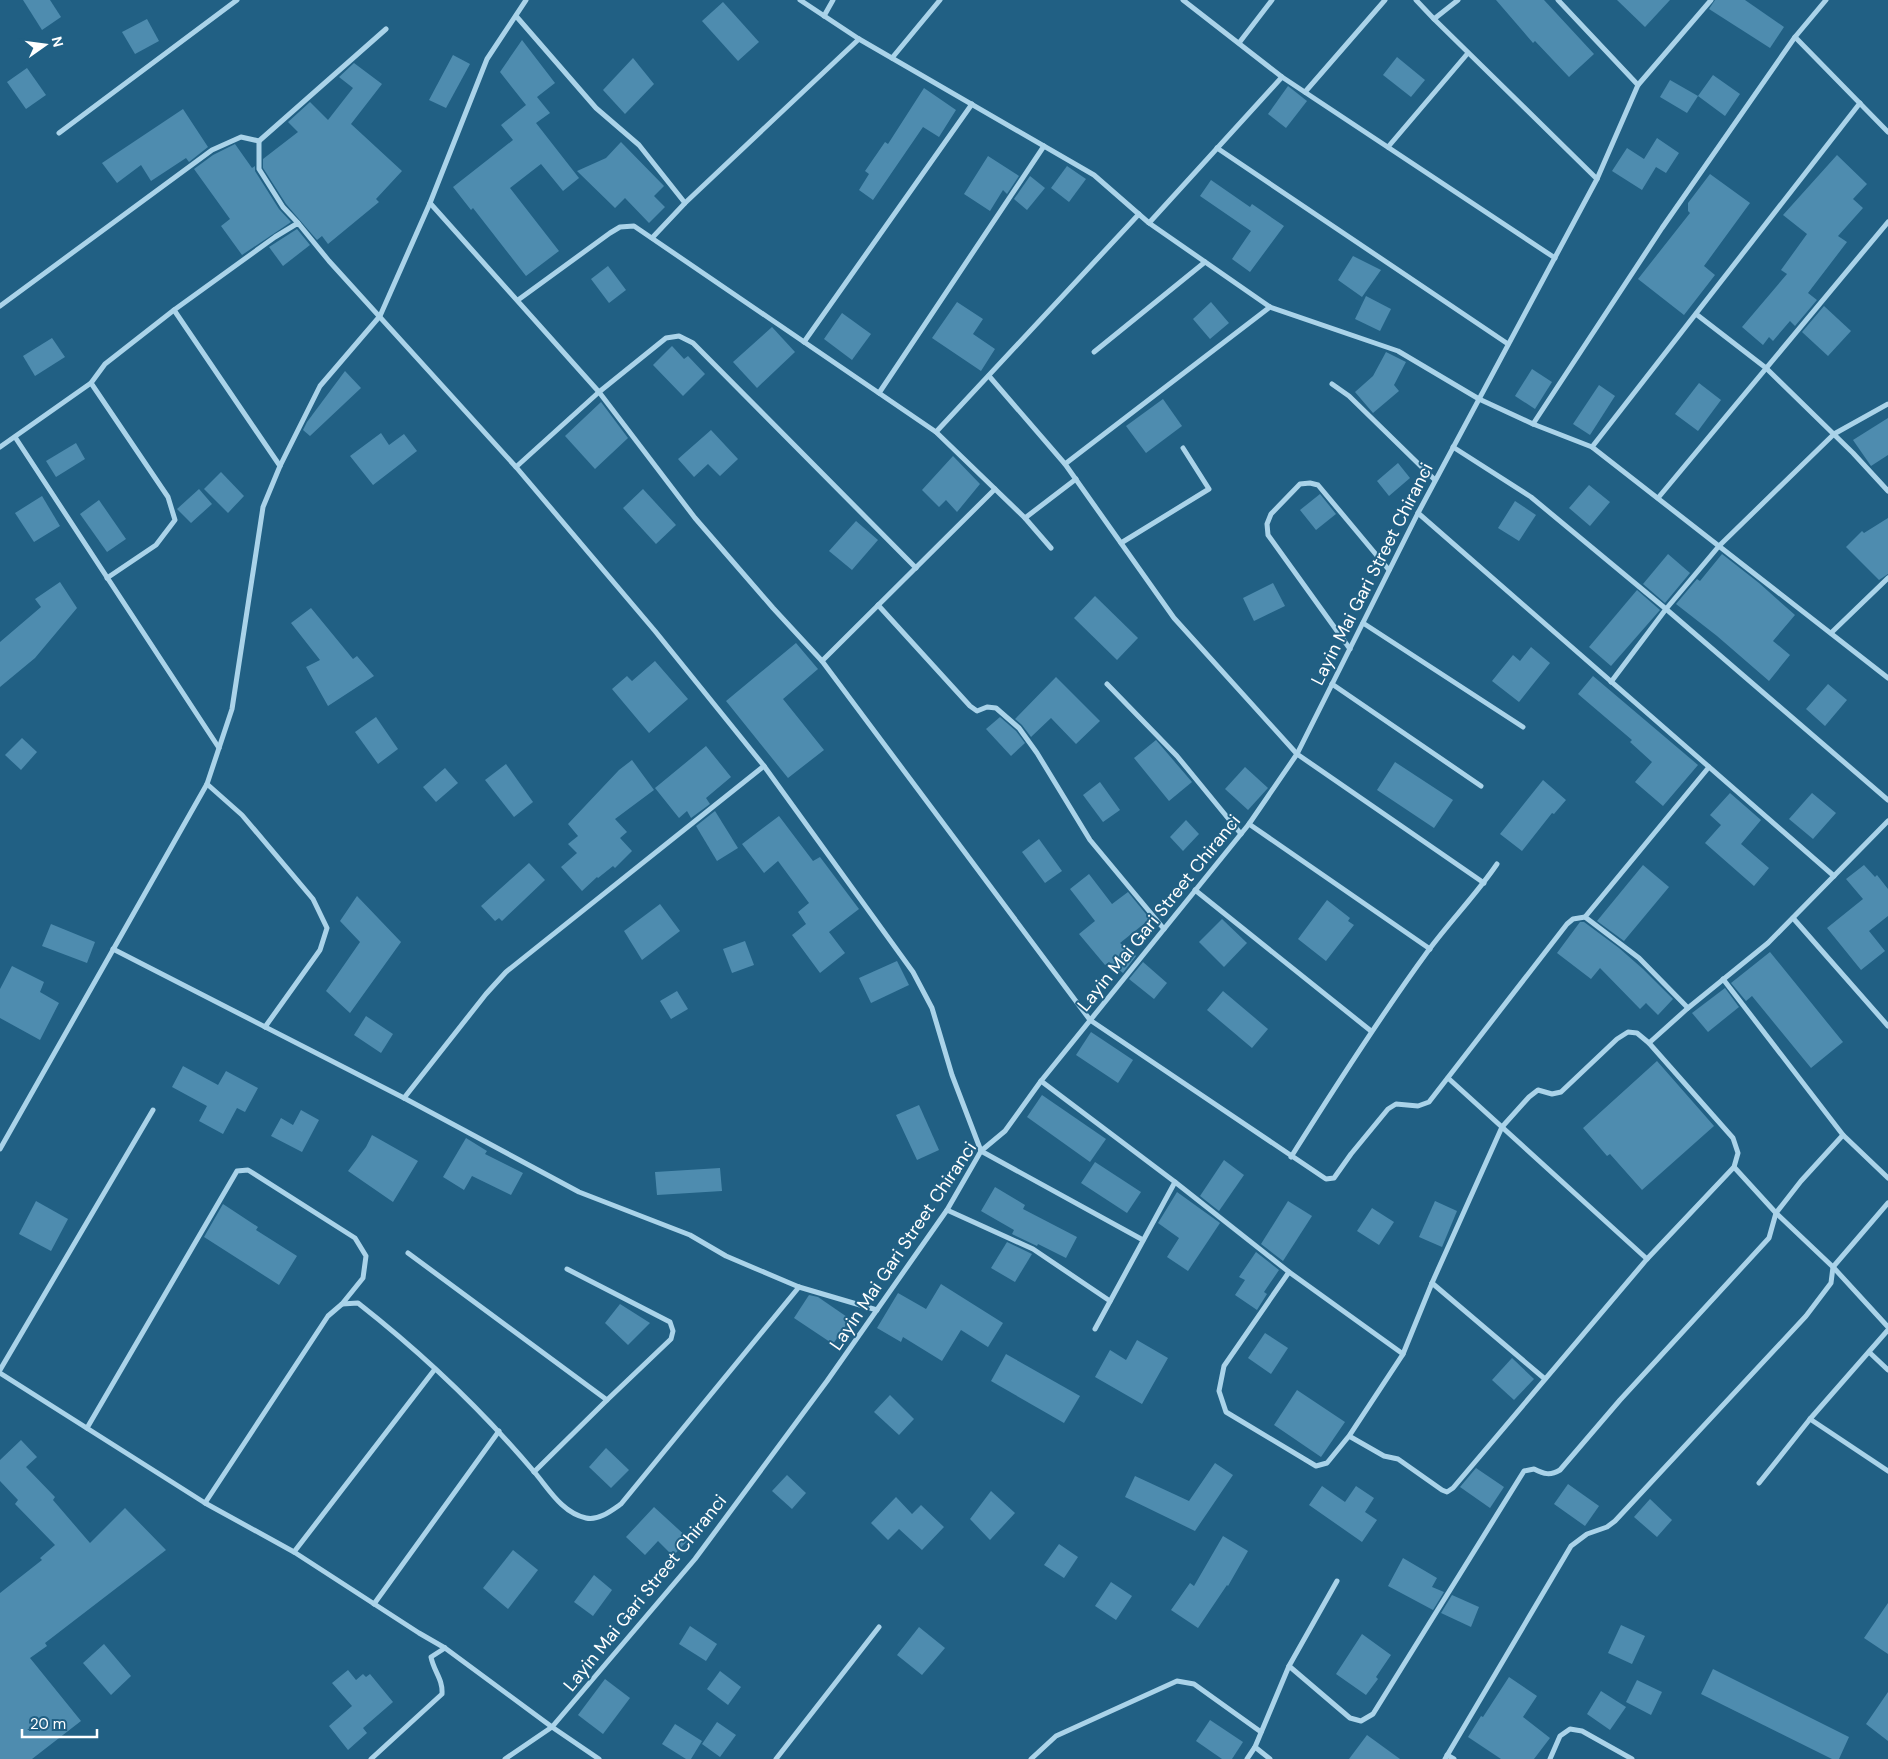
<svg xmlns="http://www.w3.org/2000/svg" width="1888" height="1759" viewBox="0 0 1888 1759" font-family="'DM Sans',sans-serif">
	<rect width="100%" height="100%" fill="#216084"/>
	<g fill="#4e8caf">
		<path d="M23 0H50L61 17 42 30Z"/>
		<path d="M1496 0H1544L1594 54 1569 77 1535 41 1533 43Z"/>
		<path d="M1617 0H1670L1645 27Z"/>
		<path d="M1715 0H1745L1784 27 1770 48 1709 9Z"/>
		<path d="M723 2 759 42 738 61 702 21Z"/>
		<path d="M147 19 159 41 135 54 122 32Z"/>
		<path d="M522 40 555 83 537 97 550 113 536 123 579 178 563 191 541 164 510 188 559 251 526 276 473 208 471 210 453 187 513 140 501 125 526 105 500 72Z"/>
		<path d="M453 55 470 64 446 108 429 100Z"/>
		<path d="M1397 57 1425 80 1411 97 1383 75Z"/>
		<path d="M633 58 654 84 625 114 603 90Z"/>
		<path d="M354 63 382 84 351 124 402 171 376 199 379 202 328 244 322 236 317 240 286 204 263 168V159L298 132 288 122 310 102 328 120 353 88 339 77Z"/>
		<path d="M27 68 46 95 26 109 7 82Z"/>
		<path d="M1713 75 1740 94 1725 116 1698 96Z"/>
		<path d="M1670 80 1698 96 1687 113 1660 97Z"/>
		<path d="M1288 86 1307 101 1286 128 1268 114Z"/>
		<path d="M924 88 956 110 939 137 923 127 873 200 859 190 869 174 865 171 885 142 888 144Z"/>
		<path d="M183 109 208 147 189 162 186 158 151 181 141 165 117 183 102 163Z"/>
		<path d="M1657 138 1679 153 1666 173 1656 167 1642 190 1612 171 1627 148 1644 159Z"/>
		<path d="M621 142 664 186 654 196 665 207 649 223 625 198 615 208 577 171 606 158Z"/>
		<path d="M235 144 252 168 255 166V171L279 209 291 222 242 255 221 226 230 219 194 169 213 155Z"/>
		<path d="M1837 155 1867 184 1853 199 1863 208 1838 236 1847 242 1808 293 1817 300 1795 326 1790 321 1773 341 1769 337 1763 345 1742 327 1787 274 1781 270 1807 234 1783 215Z"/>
		<path d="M988 156 1019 176 1007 194 1003 190 990 211 964 194Z"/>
		<path d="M1067 166 1086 179 1069 202 1051 188Z"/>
		<path d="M1710 174 1750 203 1704 266 1715 275 1684 315 1638 279 1690 213 1688 211V203Z"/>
		<path d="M1030 176 1045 188 1027 210 1014 199Z"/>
		<path d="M1211 180 1250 207 1252 204 1284 226 1250 272 1232 259 1251 231 1200 196Z"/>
		<path d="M297 229 310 245 283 266 269 247Z"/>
		<path d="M1353 256 1381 270 1362 297 1338 280Z"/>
		<path d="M608 266 626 290 609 303 591 279Z"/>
		<path d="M1366 296 1391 309 1380 331 1355 319Z"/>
		<path d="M957 302 983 319 973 334 995 349 981 371 932 338Z"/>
		<path d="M1211 302 1229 323 1210 339 1193 319Z"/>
		<path d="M1824 306 1851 331 1828 356 1802 332Z"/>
		<path d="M842 313 871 334 852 360 824 339Z"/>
		<path d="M772 327 795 352 757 388 733 362Z"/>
		<path d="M52 338 65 357 35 376 23 356Z"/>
		<path d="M672 346 684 359 688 356 705 374 683 396 653 365Z"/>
		<path d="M1386 352 1406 362 1394 385 1399 391 1373 413 1355 392 1373 376Z"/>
		<path d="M1532 369 1552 382 1535 409 1515 396Z"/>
		<path d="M345 371 361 388 310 436 303 430 307 422Z"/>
		<path d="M1699 383 1721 400 1698 431 1675 414Z"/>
		<path d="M1599 385 1615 396 1590 435 1573 424Z"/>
		<path d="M1163 399 1182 426 1146 453 1126 426Z"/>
		<path d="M601 402 628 438 595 469 565 436Z"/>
		<path d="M1888 418V455L1871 466 1853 440Z"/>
		<path d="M711 430 738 459 720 476 708 464 694 477 678 459Z"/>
		<path d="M381 433 389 445 404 434 417 451 373 485 350 456Z"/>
		<path d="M76 443 85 459 56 477 46 461Z"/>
		<path d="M953 456 980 484 957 512 946 500 939 507 922 490Z"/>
		<path d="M1398 463 1410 478 1389 496 1377 481Z"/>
		<path d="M221 472 244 496 228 513 204 489Z"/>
		<path d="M1589 485 1610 502 1590 526 1569 508Z"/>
		<path d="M199 489 212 504 191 523 177 509Z"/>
		<path d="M643 489 676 525 656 544 623 508Z"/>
		<path d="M1320 494 1336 514 1316 530 1300 510Z"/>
		<path d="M42 496 60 526 34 542 15 513Z"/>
		<path d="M99 500 126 539 107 552 80 514Z"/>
		<path d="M1515 501 1536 515 1519 541 1498 528Z"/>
		<path d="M1888 518V574L1879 580 1846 547 1862 531 1864 533Z"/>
		<path d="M856 521 878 540 852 570 829 551Z"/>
		<path d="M1668 554 1690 573 1665 603 1643 584Z"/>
		<path d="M1722 554 1759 583 1795 615 1773 641 1790 655 1769 681 1717 636 1676 604 1697 579 1700 581Z"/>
		<path d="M60 582 77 608 35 658 0 687V642L41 607 35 599Z"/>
		<path d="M1273 583 1285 606 1254 621 1243 598Z"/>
		<path d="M1637 590 1660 610 1611 666 1589 647Z"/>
		<path d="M1095 596 1138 638 1117 660 1074 618Z"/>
		<path d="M311 608 353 659 357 656 374 676 328 706 306 667 320 660 291 623Z"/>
		<path d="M796 643 818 669 783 699 824 750 788 778 726 701Z"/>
		<path d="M1531 647 1550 663 1519 702 1492 681 1513 655 1520 661Z"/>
		<path d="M655 661 688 699 649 733 612 689 627 676 632 681Z"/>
		<path d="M1593 676 1698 765 1663 806 1635 782 1652 762 1630 742 1632 740 1578 694Z"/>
		<path d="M1056 677 1100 721 1076 744 1051 718 1031 737 1022 725 1015 719Z"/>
		<path d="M1828 684 1847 700 1825 726 1806 709Z"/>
		<path d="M376 717 398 749 378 764 355 732Z"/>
		<path d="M1000 717 1016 731 1025 743 1011 756 986 729Z"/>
		<path d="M22 738 37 752 21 770 5 755Z"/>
		<path d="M1156 740 1192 782 1169 801 1134 758Z"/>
		<path d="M706 746 731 777 706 798 710 804 691 818 687 811 679 818 655 788Z"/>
		<path d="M632 760 654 790 615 819 627 832 620 838 632 851 615 868 613 866 598 878 597 877 582 891 561 867 577 853 568 844 578 836 568 824 619 770Z"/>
		<path d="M1395 762 1453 800 1434 828 1377 790Z"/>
		<path d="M506 764 533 802 514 817 485 780Z"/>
		<path d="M1245 767 1268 788 1248 810 1225 789Z"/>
		<path d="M445 768 458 783 436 802 423 787Z"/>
		<path d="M1543 780 1566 800 1554 814 1552 813 1522 851 1500 834Z"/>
		<path d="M1100 782 1120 810 1103 822 1083 795Z"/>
		<path d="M1730 793 1761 820 1741 844 1769 868 1754 886 1705 843 1721 825 1710 815Z"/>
		<path d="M1812 793 1836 813 1813 839 1789 819Z"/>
		<path d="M715 811 738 848 717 861 696 826Z"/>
		<path d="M779 816 813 861 820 857 859 909 829 932 845 953 820 973 792 935 806 924 798 912 809 903 778 861 764 873 742 844Z"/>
		<path d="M1186 820 1199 834 1183 851 1170 837Z"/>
		<path d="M1039 839 1062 871 1045 883 1022 852Z"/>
		<path d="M529 863 545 880 502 921 499 918 495 921 481 906Z"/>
		<path d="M1643 865 1669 887 1624 941 1597 921Z"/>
		<path d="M1864 865 1875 877 1877 875 1888 889V916L1869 931 1885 951 1861 970 1827 928 1863 899 1846 879Z"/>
		<path d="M1089 874 1112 904 1128 892 1150 919 1120 943 1136 956 1123 973 1109 962 1105 965 1079 934 1095 921 1070 889Z"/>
		<path d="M357 896 401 942 350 1013 326 991 360 942 340 921Z"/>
		<path d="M1327 900 1350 918 1348 921 1354 925 1326 961 1298 939Z"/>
		<path d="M660 904 680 931 642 960 624 931Z"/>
		<path d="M1222 919 1247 943 1224 967 1199 942Z"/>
		<path d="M1580 922H1584L1619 948 1643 969 1673 999 1658 1015 1646 1003 1640 1009 1600 968 1591 979 1557 953Z"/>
		<path d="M51 924 95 942 87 963 42 946Z"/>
		<path d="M745 941 754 965 732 973 723 949Z"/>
		<path d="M1770 952 1843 1042 1811 1068 1752 996 1746 1001 1731 983Z"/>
		<path d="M897 961 909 985 871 1003 859 978Z"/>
		<path d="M1143 962 1167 983 1154 999 1129 979Z"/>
		<path d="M12 966 44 982 40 992 59 1003 40 1040 0 1018V989Z"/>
		<path d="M1725 988 1739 1007 1708 1032 1692 1013Z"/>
		<path d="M677 991 688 1009 671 1019 660 1001Z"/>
		<path d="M1223 991 1268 1029 1252 1048 1207 1010Z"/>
		<path d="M366 1016 393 1034 381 1053 354 1035Z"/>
		<path d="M1091 1032 1133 1060 1118 1083 1076 1055Z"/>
		<path d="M1657 1061 1714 1126 1642 1190 1610 1154 1607 1156 1583 1128Z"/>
		<path d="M183 1066 218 1085 226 1071 258 1088 245 1112 237 1108 223 1134 199 1121 207 1106 172 1087Z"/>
		<path d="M1042 1095 1106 1139 1090 1162 1027 1117Z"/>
		<path d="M919 1105 939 1150 917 1160 896 1115Z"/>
		<path d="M301 1110 319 1120 302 1152 271 1136 281 1118 293 1125Z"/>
		<path d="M372 1135 418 1161 393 1202 348 1171 366 1147Z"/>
		<path d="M466 1138 487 1151 485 1154 523 1173 511 1195 472 1176 464 1190 443 1177Z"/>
		<path d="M1224 1160 1244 1175 1219 1211 1200 1196Z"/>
		<path d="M1095 1162 1141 1192 1127 1213 1081 1183Z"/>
		<path d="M720 1168 722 1191 657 1195 655 1172Z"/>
		<path d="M995 1187 1025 1205 1023 1209 1077 1237 1066 1258 1038 1244 1037 1246 1012 1234 1014 1230 981 1211Z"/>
		<path d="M1177 1192 1220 1223 1188 1271 1167 1257 1179 1238 1158 1223Z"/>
		<path d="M36 1201 68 1219 51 1251 19 1234Z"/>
		<path d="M1288 1201 1312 1216 1283 1261 1261 1244Z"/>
		<path d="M1435 1201 1457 1211 1442 1247 1419 1237Z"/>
		<path d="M223 1204 258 1227 256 1230 297 1256 279 1285 204 1237Z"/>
		<path d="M1372 1208 1394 1222 1379 1245 1357 1231Z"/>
		<path d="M1007 1242 1032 1254 1015 1282 991 1268Z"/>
		<path d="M1256 1252 1279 1270 1264 1292 1267 1294 1257 1310 1235 1295 1245 1280 1239 1277Z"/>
		<path d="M941 1284 1003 1323 988 1347 961 1330 942 1361 903 1337 901 1342 877 1328 898 1293 926 1309Z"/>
		<path d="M809 1295 818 1297 850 1319 833 1344 794 1318Z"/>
		<path d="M620 1304 650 1323 628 1345 605 1323Z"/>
		<path d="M1265 1333 1288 1348 1271 1374 1248 1358Z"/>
		<path d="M1137 1340 1168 1358 1142 1404 1095 1377 1110 1350 1126 1360Z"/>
		<path d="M1006 1354 1080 1396 1064 1423 991 1381Z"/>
		<path d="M1512 1358 1534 1379 1514 1400 1492 1380Z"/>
		<path d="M1297 1390 1345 1422 1321 1457 1274 1425Z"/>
		<path d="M890 1395 914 1419 899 1435 874 1412Z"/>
		<path d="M21 1440 37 1457 26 1467 55 1497 53 1500 90 1543 125 1508 166 1550 45 1643 47 1646 30 1658 81 1721 32 1759H0V1593L42 1560 40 1558 55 1545 15 1504 18 1500 0 1481V1460Z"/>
		<path d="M606 1448 629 1470 611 1488 589 1467Z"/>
		<path d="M1215 1463 1233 1475 1195 1531 1125 1497 1135 1476 1189 1501Z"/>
		<path d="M1476 1468 1504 1487 1490 1508 1460 1487Z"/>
		<path d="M787 1475 806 1493 792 1509 772 1491Z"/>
		<path d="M1568 1484 1599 1506 1585 1526 1554 1504Z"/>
		<path d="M1322 1486 1345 1502 1356 1486 1374 1498 1365 1512 1377 1520 1362 1542 1309 1505Z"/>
		<path d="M991 1491 1015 1513 990 1540 970 1519Z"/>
		<path d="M896 1497 912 1514 921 1505 944 1527 922 1550 899 1529 888 1540 871 1523Z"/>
		<path d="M1650 1499 1672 1520 1657 1537 1634 1517Z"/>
		<path d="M654 1507 689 1539 673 1556 658 1541 645 1555 626 1537Z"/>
		<path d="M1223 1536 1248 1551 1228 1586 1227 1585 1198 1628 1171 1610 1190 1583 1194 1586Z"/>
		<path d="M1059 1544 1078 1557 1064 1578 1044 1565Z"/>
		<path d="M513 1550 538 1570 508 1609 483 1588Z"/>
		<path d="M1403 1558 1437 1578 1432 1587 1444 1592 1433 1610 1388 1586Z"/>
		<path d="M594 1575 612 1590 593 1616 574 1602Z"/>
		<path d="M1111 1582 1132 1596 1116 1620 1095 1606Z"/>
		<path d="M1452 1595 1479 1607 1471 1627 1441 1613Z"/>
		<path d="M1888 1603V1654L1864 1638Z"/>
		<path d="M1621 1625 1645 1636 1632 1664 1608 1653Z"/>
		<path d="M690 1626 717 1644 706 1661 679 1644Z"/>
		<path d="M919 1627 945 1648 922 1675 897 1655Z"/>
		<path d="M1362 1634 1391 1655 1376 1677 1378 1679 1366 1695 1336 1674Z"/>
		<path d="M104 1644 131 1676 111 1695 83 1663Z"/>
		<path d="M1713 1669 1849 1737 1839 1759H1832L1701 1694Z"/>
		<path d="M348 1670 356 1680 363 1674 366 1677 370 1674 393 1702 363 1728 367 1733 348 1750 329 1726 352 1706 332 1683Z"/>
		<path d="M720 1671 741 1687 728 1705 707 1689Z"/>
		<path d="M1509 1677 1537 1696 1523 1717 1550 1738 1534 1759H1501L1468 1737 1481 1716 1483 1717Z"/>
		<path d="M605 1679 630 1698 603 1734 578 1715Z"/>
		<path d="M1637 1680 1662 1692 1651 1715 1626 1702Z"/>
		<path d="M1601 1691 1626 1707 1610 1730 1587 1714Z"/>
		<path d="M1888 1692V1741L1866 1724Z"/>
		<path d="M1210 1720 1243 1742 1232 1759H1222L1196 1741Z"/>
		<path d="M717 1722 736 1735 720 1757 702 1744Z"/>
		<path d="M675 1724 702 1741 691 1759H686L662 1744Z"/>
		<path d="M1367 1735 1400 1759H1349Z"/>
	</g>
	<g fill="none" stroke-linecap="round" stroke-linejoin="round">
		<g stroke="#aad3e9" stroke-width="5">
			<path d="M800 0 859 39 1094 175 1149 223 1270 307 1398 351 1479 399 1533 424 1592 447 1888 678"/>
			<path d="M1183 0 1282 77 1555 258"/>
			<path d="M1416 0 1434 19 1597 179"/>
			<path d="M1558 0 1638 85"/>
			<path d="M516 16 596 108 639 145 685 203"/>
			<path d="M824 16 833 0"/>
			<path d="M1434 19 1458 0"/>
			<path d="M1795 37 1888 132"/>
			<path d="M1239 43 1272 0"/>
			<path d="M892 58 940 0"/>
			<path d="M1305 92 1385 0"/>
			<path d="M59 133 237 0"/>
			<path d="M259 141V169L283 207 298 223"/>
			<path d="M1388 147 1468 53"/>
			<path d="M1217 148 1508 344"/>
			<path d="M430 203 599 392 695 518 773 608 822 661 1090 1020 1326 1179 1334 1178 1351 1154 1388 1109 1396 1104 1418 1106 1429 1102 1567 924 1573 919 1585 917"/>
			<path d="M1149 223 1282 77"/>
			<path d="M652 238 685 203 859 39"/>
			<path d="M518 300 610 233 620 227 634 226 936 432 1025 518 1051 548"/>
			<path d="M0 306 212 150 241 137 259 141 386 29"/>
			<path d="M174 310 280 466"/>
			<path d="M1696 314 1766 368 1853 453 1888 491"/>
			<path d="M804 342 972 104"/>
			<path d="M1094 352 1205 262"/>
			<path d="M989 376 1065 464 1174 618 1297 754 1484 883"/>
			<path d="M91 383 168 497 175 520 156 545 107 578"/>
			<path d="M1332 384 1349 396 1435 480"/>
			<path d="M879 393 1044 146"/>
			<path d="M1533 424 1662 228 1795 37 1826 0"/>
			<path d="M936 432 1139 214"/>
			<path d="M15 437 219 748"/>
			<path d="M0 447 91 383 105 364 174 310 275 237 298 223 329 261 516 467 655 631 764 766 913 972 932 1008 952 1075 981 1151 1143 1240"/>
			<path d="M1453 447 1531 497 1666 609 1888 800"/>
			<path d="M1592 447 1860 103"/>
			<path d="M1065 464 1270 307"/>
			<path d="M516 467 599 392 666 338 679 336 693 343 916 568"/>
			<path d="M1658 498 1888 222"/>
			<path d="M1418 513 1834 876"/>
			<path d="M1025 518 1076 479"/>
			<path d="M1121 543 1209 489 1183 448"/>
			<path d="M878 605 970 706 977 711 987 707 996 708 1019 728 1037 753 1090 840 1164 929"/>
			<path d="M1363 623 1523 727"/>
			<path d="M1831 633 1888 578"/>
			<path d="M1350 649 1268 535 1267 524 1271 514 1300 484 1310 483 1318 485 1389 570"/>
			<path d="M822 661 995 489"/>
			<path d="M1611 682 1666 609 1719 546 1834 434 1888 404"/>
			<path d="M1107 684 1177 756 1241 834"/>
			<path d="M1332 684 1481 786"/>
			<path d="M207 784 242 815 313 899 327 928 320 950 265 1027"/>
			<path d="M1249 824 1430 949"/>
			<path d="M1195 890 1371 1031"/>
			<path d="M1793 918 1888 1026"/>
			<path d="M113 949 404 1098 579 1192 690 1235 726 1256 799 1287 877 1310"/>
			<path d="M1723 979 1843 1135"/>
			<path d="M1688 1008 1639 958 1585 917 1709 767"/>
			<path d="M1649 1043 1688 1008 1768 943 1888 821"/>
			<path d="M1448 1078 1647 1259"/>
			<path d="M1041 1081 1175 1182 1289 1272 1403 1354"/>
			<path d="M404 1098 486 994 506 972 764 766"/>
			<path d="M0 1149 207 784 232 709 263 507 280 466 320 386 380 316 430 203 487 59 526 0"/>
			<path d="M1291 1157C1335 1087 1379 1018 1428 951 1450 921 1476 895 1497 864"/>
			<path d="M1734 1167 1776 1213 1833 1267 1888 1327"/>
			<path d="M947 1210 1033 1249 1110 1301"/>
			<path d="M408 1253 607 1400"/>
			<path d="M1289 1272 1224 1366 1219 1391 1226 1412 1316 1466 1327 1463 1349 1436 1403 1354 1432 1283 1502 1127 1529 1097 1538 1090 1552 1094 1561 1092 1617 1039 1628 1032 1637 1033 1649 1043 1733 1138 1738 1153 1734 1167 1647 1259 1453 1488 1447 1492 1442 1490 1398 1459 1384 1456 1349 1436"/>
			<path d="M1432 1283 1545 1379"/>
			<path d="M342 1304 358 1303C423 1354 483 1411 536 1474 550 1491 563 1513 586 1518 598 1521 611 1511 621 1504L799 1287"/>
			<path d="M1095 1329 1175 1182"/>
			<path d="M1869 1352 1888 1370"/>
			<path d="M0 1370 153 1110"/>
			<path d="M0 1373 205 1503 294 1552 419 1633 445 1648 552 1727 599 1759"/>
			<path d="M1810 1419 1888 1471"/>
			<path d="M87 1428 237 1171 248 1170 355 1238 366 1256 363 1278 342 1304 328 1316 205 1503"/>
			<path d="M534 1472 607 1400 671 1339 673 1331 670 1322 567 1269"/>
			<path d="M1759 1483 1810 1419 1888 1330"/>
			<path d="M294 1552 435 1369"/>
			<path d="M374 1604 499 1431"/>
			<path d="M1289 1666 1337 1581"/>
			<path d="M1255 1747 1270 1759"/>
			<path d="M1447 1755 1454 1759"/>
			<path d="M371 1759 442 1694C443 1679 434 1672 431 1657L445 1648"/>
			<path d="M505 1759 552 1727 695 1559 827 1381 947 1210 981 1151 1005 1131 1041 1081 1249 824 1297 754 1418 513 1597 179 1638 85 1711 0"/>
			<path d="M776 1759 879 1627"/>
			<path d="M1031 1759 1056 1736 1177 1681 1194 1684 1261 1732"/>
			<path d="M1247 1759 1255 1747 1289 1666 1350 1718 1361 1721 1373 1714 1524 1471 1534 1469C1544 1474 1550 1476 1560 1470L1620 1400 1769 1238 1776 1213 1801 1181 1843 1135 1888 1178"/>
			<path d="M1445 1759 1571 1546 1587 1534 1607 1527 1615 1521 1806 1316 1831 1283 1833 1267 1888 1203"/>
			<path d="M1550 1759 1560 1736 1570 1729 1582 1731 1632 1759"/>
		</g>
	</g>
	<g text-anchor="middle" stroke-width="4" stroke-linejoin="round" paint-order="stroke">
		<g font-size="18" fill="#fff" stroke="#216084">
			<text transform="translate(1372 574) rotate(-63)" y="6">Layin Mai Gari Street Chiranci</text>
			<text transform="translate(1159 913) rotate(-51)" y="6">Layin Mai Gari Street Chiranci</text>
			<text transform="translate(903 1246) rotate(-56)" y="6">Layin Mai Gari Street Chiranci</text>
			<text transform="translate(645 1593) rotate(-51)" y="6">Layin Mai Gari Street Chiranci</text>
		</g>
	</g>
	<g transform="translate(45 45) rotate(76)" stroke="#216084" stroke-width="4" paint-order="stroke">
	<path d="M0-4L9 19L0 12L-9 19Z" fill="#ffffff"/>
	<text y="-8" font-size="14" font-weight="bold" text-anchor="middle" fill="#ffffff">N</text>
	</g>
	<path d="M22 1729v8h75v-8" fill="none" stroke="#ffffff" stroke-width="2.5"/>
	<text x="30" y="1729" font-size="15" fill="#ffffff" stroke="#216084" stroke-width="4" paint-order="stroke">20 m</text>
</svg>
